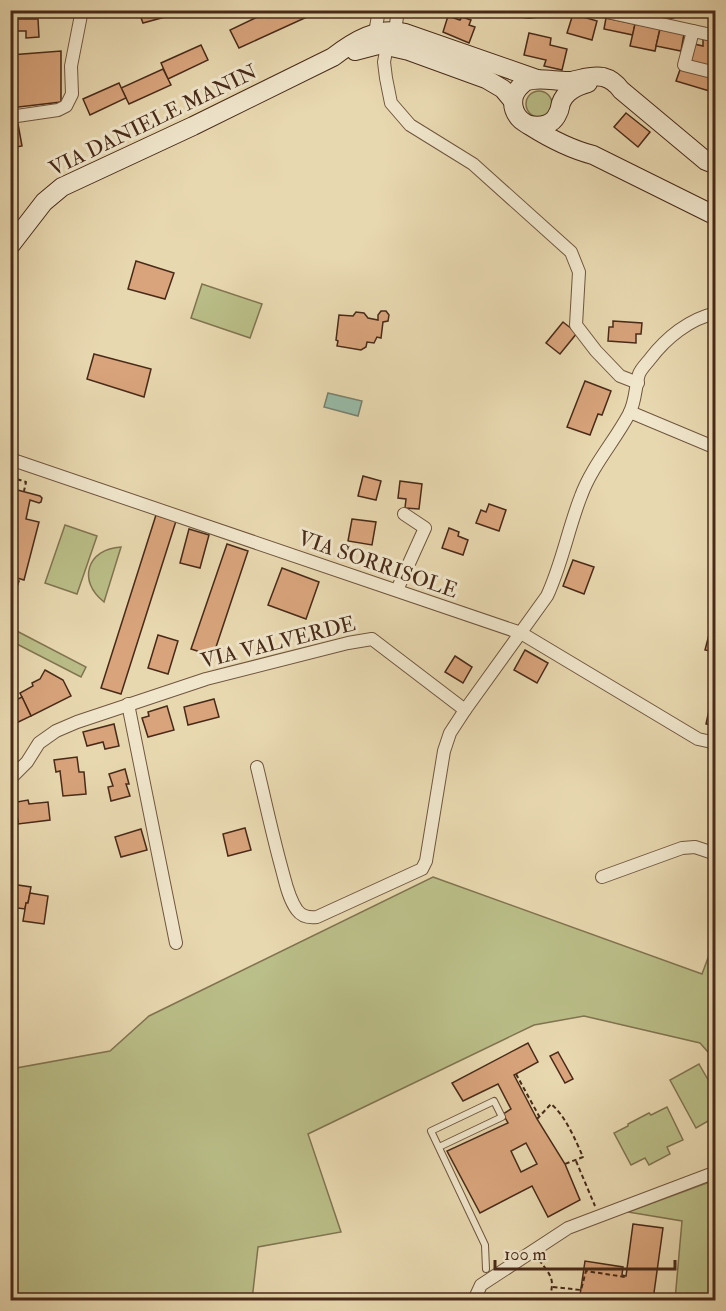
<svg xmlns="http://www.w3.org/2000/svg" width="726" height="1311" viewBox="0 0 726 1311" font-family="'IM FELL Double Pica',serif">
	<rect width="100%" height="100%" fill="#e8d8b0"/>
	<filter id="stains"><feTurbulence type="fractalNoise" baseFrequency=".00333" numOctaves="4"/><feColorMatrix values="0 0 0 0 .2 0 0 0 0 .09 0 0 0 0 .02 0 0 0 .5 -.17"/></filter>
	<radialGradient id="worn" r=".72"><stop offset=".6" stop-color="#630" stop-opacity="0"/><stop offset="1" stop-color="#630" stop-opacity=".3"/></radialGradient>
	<g fill="#babe88" stroke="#817450" stroke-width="1.5">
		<circle cx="539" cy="104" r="13"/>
		<path d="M202 284 262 304 250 338 191 318Z"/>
		<path d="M65 525 97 536 77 594 45 583Z"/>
		<path d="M121 547 104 602C77 581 87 549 121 547Z"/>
		<path d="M11 628 86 667 81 677 11 641Z"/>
		<path d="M433 877 702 974 715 939V1060L700 1043 584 1016 534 1025 308 1134 341 1232 258 1247 252 1300H11V1069L110 1051 149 1016Z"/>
		<path d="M699 1064 715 1092V1117L696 1128 670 1080Z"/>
		<path d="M667 1107 683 1140 667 1147 670 1154 649 1165 645 1158 631 1165 614 1133 628 1126V1124L649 1113 651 1115Z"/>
		<path d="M715 1180V1300H675L682 1221 628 1212Z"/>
	</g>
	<path fill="#98bba7" stroke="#78816e" stroke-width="1.5" d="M328 393 362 401 358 416 324 407Z"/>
	<g fill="#d9a47c" stroke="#482a18" stroke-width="1.5" fill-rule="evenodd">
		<path d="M138 10H180L165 17 143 23Z"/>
		<path d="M272 10 320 11 239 48 230 30Z"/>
		<path d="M667 10H688V13L664 21 661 13Z"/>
		<path d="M573 14 597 21 592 40 567 33Z"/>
		<path d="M448 16 460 20 462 17 471 20 469 25 475 27 469 43 443 32Z"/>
		<path d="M606 18 635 24 633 35 604 29Z"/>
		<path d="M15 19H38L39 37 26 38V31H15Z"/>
		<path d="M635 24 660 29 655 51 630 46Z"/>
		<path d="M660 29 684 34 681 51 656 46Z"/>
		<path d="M529 33 551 38 550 45 567 49 562 70 544 66 546 60 524 55Z"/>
		<path d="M703 39 716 42V62L709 61 708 69 690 63 694 44 703 46Z"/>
		<path d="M201 45 208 60 168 79 161 63Z"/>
		<path d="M61 51V102L10 108V55Z"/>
		<path d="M681 67 716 77V93L676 81Z"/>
		<path d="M163 69 171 85 129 104 121 88Z"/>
		<path d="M119 83 126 98 90 115 83 99Z"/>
		<path d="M712 93H716V117L711 116Z"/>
		<path d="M626 113 650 132 638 147 614 127Z"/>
		<path d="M18 124 22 146 10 148V125Z"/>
		<path d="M136 261 174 273 165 299 128 289Z"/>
		<path d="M381 311H386L389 315 388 321 383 322 381 338 377 337 374 343 367 342 366 347 361 350 337 346 338 341 336 340 339 315 353 316 356 312 364 313 368 318 378 320V315Z"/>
		<path d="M613 321 642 323 641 334H636V343L608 341 609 327H613Z"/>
		<path d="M563 322 577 333 560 354 546 343Z"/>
		<path d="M94 354 151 369 144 397 87 379Z"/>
		<path d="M585 381 611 391 602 415 598 414 590 435 567 427Z"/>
		<path d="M363 476 381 481 376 500 358 496Z"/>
		<path d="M400 481 422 484 419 509 405 508 406 499 398 498Z"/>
		<path d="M10 488 40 496 42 498 41 502 39 503 30 500 26 519 39 522 24 580 10 576Z"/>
		<path d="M489 504 506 510 499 531 476 523 481 510 486 512Z"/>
		<path d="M156 515 176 521 121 694 101 688Z"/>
		<path d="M352 519 376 522 372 545 348 541Z"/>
		<path d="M449 528 459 532 458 536 468 540 463 555 442 548Z"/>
		<path d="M189 529 209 535 200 568 180 563Z"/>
		<path d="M227 544 248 551 213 656 191 649Z"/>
		<path d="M573 560 594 567 584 594 563 586Z"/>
		<path d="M282 568 319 582 306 619 268 605Z"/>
		<path d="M10 579 19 581 17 587 13 589 15 596 11 599Z"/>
		<path d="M711 627 716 628V652L705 650Z"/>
		<path d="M158 635 178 641 168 674 148 668Z"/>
		<path d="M525 650 548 663 537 683 514 670Z"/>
		<path d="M455 656 472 667 463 683 445 672Z"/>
		<path d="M45 670 63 680 71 696 31 716 20 693 33 686 32 683 40 679Z"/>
		<path d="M716 679V726L706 724Z"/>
		<path d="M22 697 31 716 10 726V703Z"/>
		<path d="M214 699 219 717 188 725 184 707Z"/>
		<path d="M167 706 174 730 148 737 142 718 149 716 148 712Z"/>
		<path d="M114 724 119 746 105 749 103 742 87 746 83 732Z"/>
		<path d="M77 757 79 772H84L86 794 63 796 60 771 56 772 54 760Z"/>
		<path d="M125 769 129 784H126L130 796 111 801 108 787 113 786 109 774Z"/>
		<path d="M28 800 29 804 48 802 50 820 18 824 17 814 13 815 11 803Z"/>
		<path d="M10 803 13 815 17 814 18 824 10 826Z"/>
		<path d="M245 828 251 850 228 856 223 834Z"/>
		<path d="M141 829 147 850 121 857 115 837Z"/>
		<path d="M11 884 31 887 28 903H26L25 909 10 907Z"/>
		<path d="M30 893 48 896 44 924 23 921 26 903H28Z"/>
		<path d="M528 1043 538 1062 514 1075 537 1119 565 1164 580 1200 548 1217 532 1186 480 1213 447 1151 508 1123 503 1114 511 1109 498 1084 463 1101 452 1083ZM526 1143 537 1164 521 1172 511 1151Z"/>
		<path d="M558 1052 573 1079 565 1083 550 1056Z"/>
		<path d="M633 1224 663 1228 653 1300H622L623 1298 617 1297V1300L580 1295 585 1261 623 1267 622 1275 626 1276Z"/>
	</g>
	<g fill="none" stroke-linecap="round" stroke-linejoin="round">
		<g stroke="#70563e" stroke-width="8">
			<path id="lane" d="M439 1147 502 1117 494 1101 431 1131 485 1245 486 1269"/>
		</g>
		<g stroke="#70563e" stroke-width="14">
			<g id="street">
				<path d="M379 10 375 33 384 41 387 46 384 62 386 78 391 103 410 125 473 164 571 252 579 272 576 325 596 351 620 376 638 383"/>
				<path d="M518 10 529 12 541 10"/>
				<path d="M598 10 716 36"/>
				<path d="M395 31 398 10"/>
				<path d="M693 31 684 65 716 73"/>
				<path d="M10 117 58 110 66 106 72 94 71 66 82 10"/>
				<path d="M630 412 716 448"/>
				<path d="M10 459 521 633 698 739 716 743"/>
				<path d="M397 590 425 528 404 514"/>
				<path d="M128 704 176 943"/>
				<path d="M257 767C265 800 272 833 281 866 285 880 288 898 297 910 302 917 309 918 317 917L422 869 426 861 444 751 450 733 465 710"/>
				<path d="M10 779 27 762 39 743 56 731 77 722 206 679 348 643 372 639 465 710 547 596C562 564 568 529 581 496 592 466 614 442 629 414 636 401 635 387 639 374 641 369 646 364 650 359 666 338 689 319 716 313"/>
				<path d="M602 877 682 848 695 847 716 854"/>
				<path d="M474 1300 481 1285 568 1228 716 1172"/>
			</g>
		</g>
		<g stroke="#482a18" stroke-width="20">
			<g id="secondary">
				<path d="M355 51 378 45 387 46 409 51 486 79 503 89 513 101"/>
				<path d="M529 125C542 127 553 125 558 113 560 110 560 106 561 103 565 92 577 86 588 83"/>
				<path d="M716 165 706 161 621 90C616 83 611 79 603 77 591 75 582 79 571 81 557 82 537 76 525 82 520 86 516 90 514 96 512 104 514 112 519 118 522 122 526 123 530 126 549 138 570 149 593 155L716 216"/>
				<path d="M10 246 44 202 62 187 193 126 333 57C354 41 378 26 405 33L537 79"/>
			</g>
		</g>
		<g stroke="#482a18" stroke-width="2" stroke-dasharray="4.5 3" stroke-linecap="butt">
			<path d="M10 477 26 482 24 491"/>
			<path d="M516 1074 539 1116"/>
			<path d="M537 1119 551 1104C565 1115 576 1141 583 1157L565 1164"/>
			<path d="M576 1161 595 1206"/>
			<path d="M539 1260C552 1277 555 1279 549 1300"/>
			<path d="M553 1287 581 1290 586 1271 625 1277"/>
		</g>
		<use href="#lane" stroke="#f0e6cc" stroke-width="6"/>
		<use href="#street" stroke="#f0e6cc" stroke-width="12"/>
		<use href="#secondary" stroke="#f0e6cc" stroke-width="18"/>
	</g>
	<g text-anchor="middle" stroke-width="6" stroke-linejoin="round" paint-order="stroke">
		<g font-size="21" fill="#482a18" stroke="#f0e6cc">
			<text transform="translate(153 120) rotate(-26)" y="7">VIA DANIELE MANIN</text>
			<text transform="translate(378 564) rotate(19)" y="7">VIA SORRISOLE</text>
			<text transform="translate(278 642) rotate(-14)" y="7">VIA VALVERDE</text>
		</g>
	</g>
	<rect width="726" height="1311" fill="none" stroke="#e8d8b0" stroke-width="36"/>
	<rect x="12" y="12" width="702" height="1287" fill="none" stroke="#482a18" stroke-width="3"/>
	<rect x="18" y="18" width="690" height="1275" fill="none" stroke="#482a18" stroke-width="1.5"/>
	<path d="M495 1260v9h180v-9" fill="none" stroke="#482a18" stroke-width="3"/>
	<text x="504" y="1260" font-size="18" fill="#482a18" stroke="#f0e6cc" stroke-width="4.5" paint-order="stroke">100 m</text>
	<rect width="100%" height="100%" filter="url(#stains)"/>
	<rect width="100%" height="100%" fill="url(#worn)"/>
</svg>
